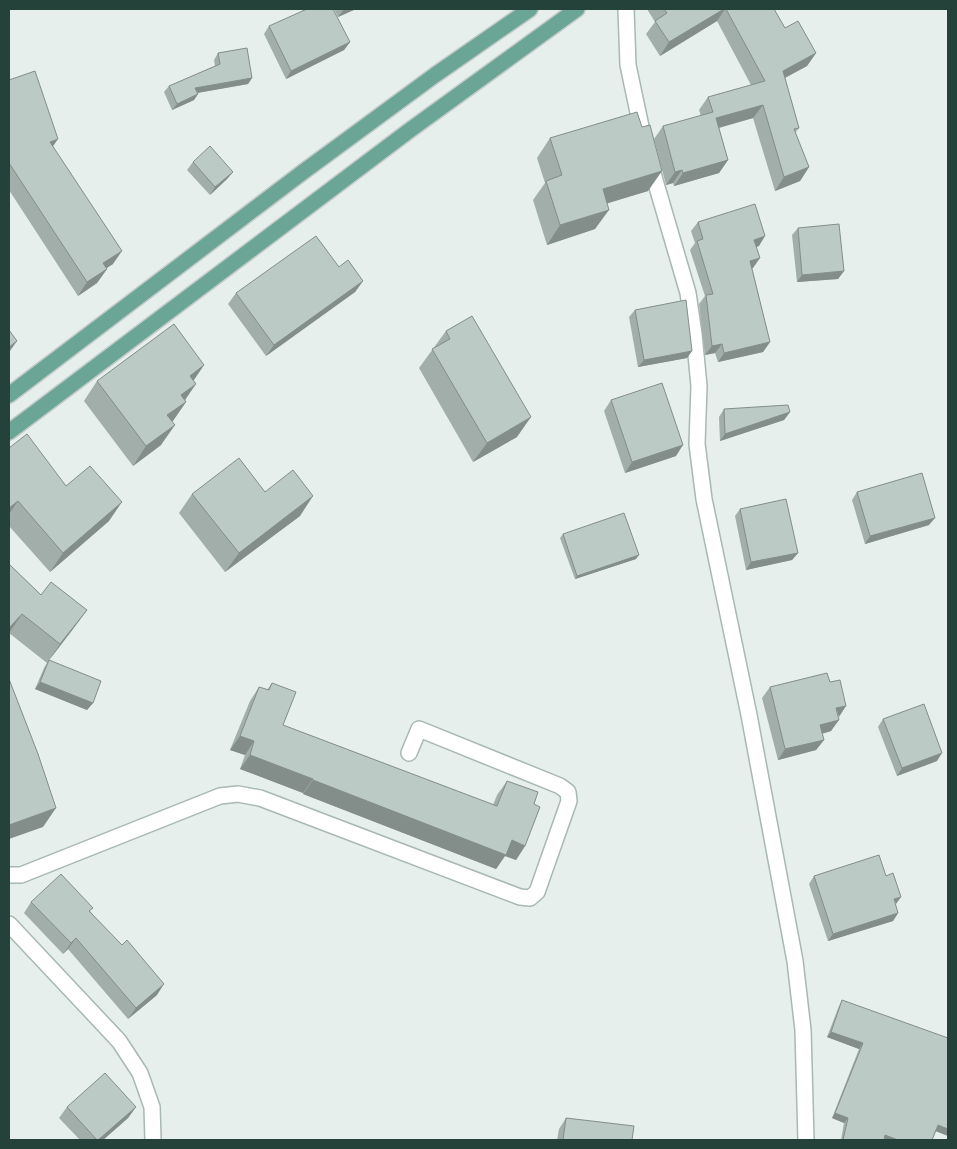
<svg xmlns="http://www.w3.org/2000/svg" width="957" height="1149" viewBox="0 0 957 1149" font-family="Arial,sans-serif">
	<rect width="100%" height="100%" fill="#e6efeb"/>
	<g fill="none" stroke-linecap="round" stroke-linejoin="round">
		<g stroke="#a8b8b2" stroke-width="18">
			<g id="minor">
				<path d="M626 9 628 65 643 136"/>
				<path d="M650 163 688 293 694 334 699 386 697 444 704 499 749 715 795 961 803 1030 806 1140"/>
				<path d="M9 875H21L220 796 238 794 260 798 520 897 530 898 537 892 569 801 568 792 560 786 419 729 409 753"/>
				<path d="M9 924 119 1041 140 1073 152 1107 153 1140"/>
			</g>
		</g>
		<g stroke="#c2cac8" stroke-width="18">
			<g id="major">
				<path d="M9 395 303 172 435 75 530 9"/>
				<path d="M9 432 410 130 577 9"/>
			</g>
		</g>
		<use href="#minor" stroke="#fff" stroke-width="15"/>
		<use href="#major" stroke="#6aa596" stroke-width="15"/>
	</g>
	<g fill="#a1aea9">
		<path d="M334 9H356L338 17Z"/>
		<path d="M647 9H774L785 28 816 53 807 66 785 78 799 128 795 133 809 167 800 181 775 191 753 118 719 128 728 160 719 173 674 186 673 183 666 185 654 139 663 126 701 116 699 110 708 97 751 85 717 21 660 56 646 34 655 22Z"/>
		<path d="M269 26 350 42 344 50 286 79 264 34Z"/>
		<path d="M218 53 252 78 248 84 197 93 198 94 194 100 172 110 164 92 169 86 215 66 214 60Z"/>
		<path d="M9 80 53 146 113 264 106 268 107 269 97 283 78 296 9 190Z"/>
		<path d="M550 138 648 191 607 203 595 229 547 245 533 200 545 183 537 158Z"/>
		<path d="M193 162 233 172 227 179 210 195 187 170Z"/>
		<path d="M698 222 759 246 756 247 753 268H752L770 342 763 352 718 362 715 353 705 355 699 304 705 296 690 250 695 243 691 231Z"/>
		<path d="M798 228 844 271 838 279 797 282 792 235Z"/>
		<path d="M339 267 363 281 355 292 266 356 228 304 236 293Z"/>
		<path d="M635 310 692 351 687 358 638 367 629 317Z"/>
		<path d="M446 331 517 437 473 462 419 368Z"/>
		<path d="M204 365 194 380 185 400 186 402 172 421 161 445 133 466 84 401 97 381Z"/>
		<path d="M611 400 676 456 625 473 604 411Z"/>
		<path d="M724 409 790 412 784 420 720 441 719 417Z"/>
		<path d="M9 448 66 486 109 521 50 572 9 526Z"/>
		<path d="M265 492 300 516 225 572 179 513 192 494Z"/>
		<path d="M857 492 929 525 865 544 852 500Z"/>
		<path d="M740 509 798 553 792 560 746 570 735 516Z"/>
		<path d="M563 534 636 559 575 579 560 538Z"/>
		<path d="M9 564 41 595 87 610 73 629 49 660 93 703 87 710 35 689 44 668 47 663 9 633Z"/>
		<path d="M830 682 838 717 831 731 822 734 824 740 816 750 778 760 762 698 770 687Z"/>
		<path d="M272 683 283 725 493 805 497 795 507 781 534 804 525 846 516 860 505 856 496 869 303 794V793L240 769 245 755 230 750 250 701 259 687 267 690Z"/>
		<path d="M883 719 937 761 897 776 878 727Z"/>
		<path d="M814 876 895 905 898 913 893 921 828 941 809 884Z"/>
		<path d="M31 902 90 911 157 995 128 1019 68 949 63 954 24 913Z"/>
		<path d="M842 1000 936 1131 932 1140H841L844 1123 832 1118 859 1049 827 1037 839 1006Z"/>
		<path d="M67 1107H136L128 1118 103 1140H80L59 1118Z"/>
		<path d="M566 1118 632 1140H557L559 1129Z"/>
	</g>
	<g fill="#838d89">
		<path d="M344 9H356L338 17Z"/>
		<path d="M724 9H725L717 21 660 56 669 42Z"/>
		<path d="M350 42 344 50 286 79 291 71Z"/>
		<path d="M816 53 807 66 773 84 783 71Z"/>
		<path d="M252 78 248 84 191 94 195 88Z"/>
		<path d="M198 94 194 100 172 110 177 104Z"/>
		<path d="M763 105 753 118 707 131 716 118Z"/>
		<path d="M58 139 49 152 50 142Z"/>
		<path d="M728 160 719 173 674 186 683 173Z"/>
		<path d="M809 167 800 181 775 191 784 177Z"/>
		<path d="M682 170 673 183 666 185 675 172Z"/>
		<path d="M662 171 648 191 589 209 603 189Z"/>
		<path d="M233 172 227 179 210 195 215 187Z"/>
		<path d="M609 210 595 229 547 245 560 225Z"/>
		<path d="M765 236 759 246 747 250 754 240Z"/>
		<path d="M122 251 113 264 93 277 103 263Z"/>
		<path d="M760 258 753 268 743 271 750 261Z"/>
		<path d="M107 269 97 283 78 296 87 282Z"/>
		<path d="M844 271 838 279 797 282 802 275Z"/>
		<path d="M363 281 355 292 266 356 274 345Z"/>
		<path d="M17 341 10 351 9 352V347Z"/>
		<path d="M770 342 763 352 718 362 724 353Z"/>
		<path d="M722 344 715 353 705 355 712 346Z"/>
		<path d="M692 351 687 358 638 367 644 360Z"/>
		<path d="M204 365 191 384 190 376Z"/>
		<path d="M196 384 183 403 181 395Z"/>
		<path d="M186 402 173 421 154 435 167 415Z"/>
		<path d="M790 412 784 420 720 441 725 434Z"/>
		<path d="M531 417 517 437 473 462 487 443Z"/>
		<path d="M175 425 161 445 133 466 146 446Z"/>
		<path d="M683 445 676 456 625 473 632 462Z"/>
		<path d="M313 496 300 516 225 572 239 553Z"/>
		<path d="M18 501 9 514V508Z"/>
		<path d="M122 502 109 521 50 572 63 553Z"/>
		<path d="M935 518 929 525 865 544 870 536Z"/>
		<path d="M798 553 792 560 746 570 751 562Z"/>
		<path d="M639 555 636 559 575 579 577 576Z"/>
		<path d="M87 610 73 629 47 663 60 644Z"/>
		<path d="M22 614 9 633V628Z"/>
		<path d="M40 682 93 703 87 710 35 689Z"/>
		<path d="M846 706 839 717 836 708Z"/>
		<path d="M839 720 831 731 813 736 820 725Z"/>
		<path d="M240 736 254 741 245 755 230 750Z"/>
		<path d="M824 740 816 750 778 760 785 749Z"/>
		<path d="M942 753 937 761 897 776 902 768Z"/>
		<path d="M250 755 313 779 303 793 240 769Z"/>
		<path d="M313 780 512 840 525 846 516 860 505 856 496 869 303 794Z"/>
		<path d="M56 808 43 827 9 839V825Z"/>
		<path d="M901 897 896 904 894 899Z"/>
		<path d="M898 913 893 921 828 941 833 934Z"/>
		<path d="M76 938 68 949 63 954 71 943Z"/>
		<path d="M164 984 157 995 128 1019 136 1008Z"/>
		<path d="M831 1032 863 1043 859 1049 827 1037Z"/>
		<path d="M136 1107 128 1118 103 1140H98Z"/>
		<path d="M835 1113 848 1118 844 1123 832 1118Z"/>
		<path d="M938 1125 948 1129V1136L935 1131Z"/>
		<path d="M885 1135 898 1140H881Z"/>
	</g>
	<g fill="#bbcac4" stroke="#838d89">
		<path d="M307 9H333L350 42 291 71 269 26Z"/>
		<path d="M664 9H724L669 42 655 21 667 13Z"/>
		<path d="M726 9H774L785 28 798 21 816 53 783 71 799 128 794 129 809 167 784 177 763 105 716 118 728 160 683 173 682 170 675 172 663 126 713 112 708 97 765 81Z"/>
		<path d="M247 48 252 78 195 88 198 94 177 104 169 86 220 64 218 53Z"/>
		<path d="M35 71 58 139 50 142 122 251 103 263 107 269 87 282 9 163V80Z"/>
		<path d="M637 112 642 127 650 125 662 171 603 189 609 210 560 225 546 181 562 175 550 138Z"/>
		<path d="M210 146 233 172 215 187 193 162Z"/>
		<path d="M755 204 765 236 754 240 760 258 750 261 770 342 724 353 722 344 712 346 706 295 713 294 697 241 703 239 698 222Z"/>
		<path d="M839 224 844 271 802 275 798 228Z"/>
		<path d="M316 236 339 267 348 260 363 281 274 345 236 293Z"/>
		<path d="M686 300 692 351 644 360 635 310Z"/>
		<path d="M472 316 531 417 487 443 432 349 450 339 446 331Z"/>
		<path d="M174 324 204 365 190 376 196 384 181 395 186 402 167 415 175 425 146 446 97 381Z"/>
		<path d="M9 330 17 341 9 347Z"/>
		<path d="M662 383 683 445 632 462 611 400Z"/>
		<path d="M788 405 790 412 725 434 724 409Z"/>
		<path d="M27 434 66 486 90 466 122 502 63 553 18 501 9 508V448Z"/>
		<path d="M239 458 265 492 293 470 313 496 239 553 192 494Z"/>
		<path d="M922 473 935 518 870 536 857 492Z"/>
		<path d="M786 499 798 553 751 562 740 509Z"/>
		<path d="M624 513 639 555 577 576 563 534Z"/>
		<path d="M9 564 41 595 51 582 87 610 60 644 22 614 9 628Z"/>
		<path d="M49 660 101 681 93 703 40 682Z"/>
		<path d="M827 673 830 682 840 680 846 706 836 708 839 720 820 725 824 740 785 749 770 687Z"/>
		<path d="M9 679 38 754 56 808 9 825Z"/>
		<path d="M272 683 296 692 283 725 497 806 507 781 538 792 534 804 540 807 525 846 512 840 506 855 313 780V779L250 755 254 741 240 736 259 687 269 690Z"/>
		<path d="M924 704 942 753 902 768 883 719Z"/>
		<path d="M879 855 886 876 893 873 901 897 894 899 898 913 833 934 814 876Z"/>
		<path d="M61 874 93 908 89 911 122 945 127 940 164 984 136 1008 76 938 71 943 31 902Z"/>
		<path d="M842 1000 948 1038V1129L938 1125 932 1140H898L885 1135 884 1140H843L848 1118 835 1113 863 1043 831 1032Z"/>
		<path d="M105 1073 136 1107 98 1140H97L67 1107Z"/>
		<path d="M566 1118 634 1126 632 1140H563Z"/>
	</g>
	<rect width="957" height="1149" fill="none" stroke="#24423a" stroke-width="20"/>
</svg>
